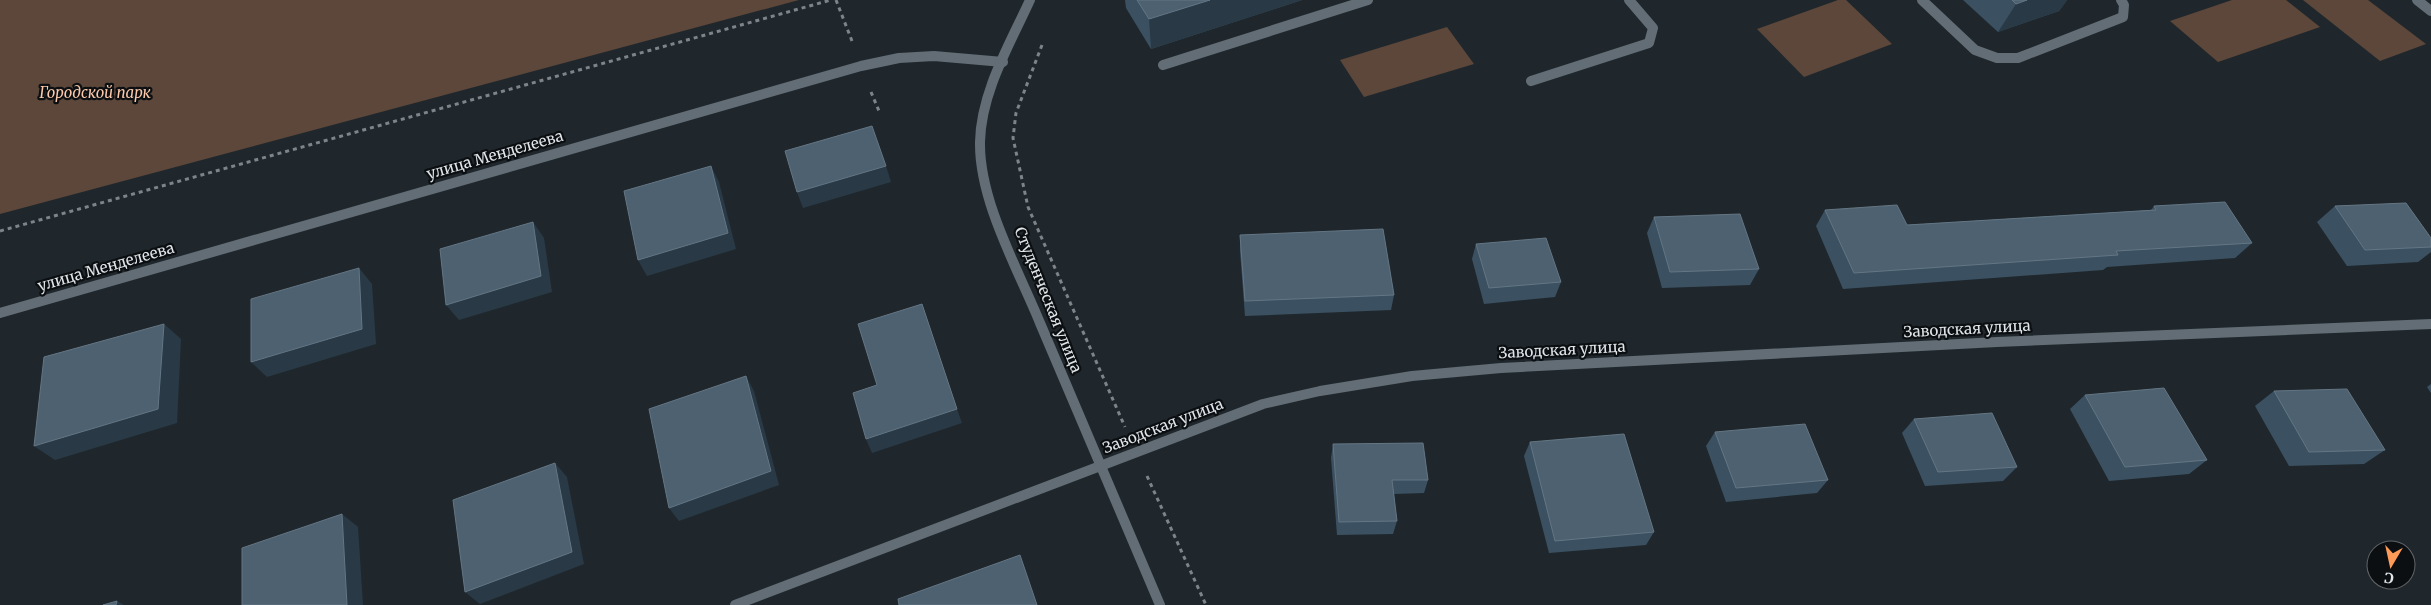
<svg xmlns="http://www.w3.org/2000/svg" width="2431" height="605" viewBox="0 0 2431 605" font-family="Merriweather,serif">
	<rect width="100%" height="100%" fill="#1f272c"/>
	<g fill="#5c473a">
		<path d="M0 0H799L0 214Z"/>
		<path d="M1838 0H1846L1892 44 1804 77 1757 29Z"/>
		<path d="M2232 0H2286L2320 27 2218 62 2170 21Z"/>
		<path d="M2303 0H2368L2426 44 2380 61Z"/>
		<path d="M1447 27 1474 64 1364 97 1340 60Z"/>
	</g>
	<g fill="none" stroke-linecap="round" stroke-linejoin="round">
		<g stroke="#7e8489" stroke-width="3" stroke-dasharray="4 4" stroke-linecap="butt">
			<path d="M836 0 852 41"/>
			<path d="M1042 45 1016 113 1013 138 1028 207 1125 427"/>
			<path d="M871 92 879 111"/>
			<path d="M0 231 831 0"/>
			<path d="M1147 476 1206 605"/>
		</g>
		<g stroke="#626d75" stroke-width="10">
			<path d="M1922 0 1975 50 1997 58H2018L2123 17 2124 5 2121 0"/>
			<path d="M2417 0 2431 11"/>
			<path d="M1163 65 1368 0"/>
			<path d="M1531 81 1649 43 1653 28 1629 0"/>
		</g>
		<g stroke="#626d75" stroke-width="10">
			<path d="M0 313 861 66 899 58 934 56 1003 62"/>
			<path d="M735 605 1263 404 1320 391 1412 376 1501 368 1997 342 2431 324"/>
		</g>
		<path stroke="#626d75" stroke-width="10" d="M1030 0C1010 44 981 92 980 142 979 201 1018 269 1040 323 1080 417 1120 511 1160 605"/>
	</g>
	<g fill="#3b5162">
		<path d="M1125 0H1302L1151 49 1126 8Z"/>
		<path d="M1963 0H2067L2059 11 1998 32Z"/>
		<path d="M2154 206 2252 243 2235 258 2107 267 2103 270 1843 289 1816 226 1825 210 1907 225 2151 210Z"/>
		<path d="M2335 206 2431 238V252L2418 262 2347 266 2317 222Z"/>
		<path d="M1654 217 1759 269 1750 285 1662 288 1647 233Z"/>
		<path d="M1240 235 1394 295 1391 310 1245 316 1240 251Z"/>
		<path d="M1476 244 1561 282 1555 297 1484 304 1472 259Z"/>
		<path d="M2431 384V393L2427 387Z"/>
		<path d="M2274 391 2385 450 2364 464 2289 466 2255 406Z"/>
		<path d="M2085 395 2207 460 2189 474 2109 481 2070 409Z"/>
		<path d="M1914 419 2017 467 2003 481 1925 486 1902 433Z"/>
		<path d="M1715 432 1828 480 1817 493 1726 502 1706 446Z"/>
		<path d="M1530 442 1654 532 1646 545 1549 553 1524 456Z"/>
		<path d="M1333 444 1428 480 1424 493 1394 494 1397 521 1393 534 1337 535 1331 458Z"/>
	</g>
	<g fill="#293a46">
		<path d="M1210 0H1302L1151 49 1149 19Z"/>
		<path d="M2027 0H2067L2059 11 1998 32 2016 4Z"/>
		<path d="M711 166 719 182 736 249 647 276 638 260Z"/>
		<path d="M886 166 891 182 803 208 797 192Z"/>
		<path d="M533 222 544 238 552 292 459 320 446 305Z"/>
		<path d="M359 268 372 284 376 344 267 377 251 362Z"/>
		<path d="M164 324 181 339 177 423 55 460 34 446Z"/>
		<path d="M746 376 754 391 779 485 679 521 669 508Z"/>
		<path d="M957 409 962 423 872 453 866 439Z"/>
		<path d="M555 463 567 477 584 564 480 604 465 592Z"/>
		<path d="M342 514 358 527 363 605H347Z"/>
		<path d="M117 601 124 605H116Z"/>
	</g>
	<g fill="#4d6171" stroke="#647684">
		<path d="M1137 0H1210L1149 19Z"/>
		<path d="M2012 0H2027L2016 4Z"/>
		<path d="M872 126 886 166 797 192 785 151Z"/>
		<path d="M711 166 728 233 638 260 624 191Z"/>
		<path d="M2225 202 2252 243 2116 251 2118 255 1854 273 1825 210 1897 205 1907 225 2156 210 2154 206Z"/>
		<path d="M2406 203 2431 238V247L2365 250 2335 206Z"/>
		<path d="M1740 214 1759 269 1670 272 1654 217Z"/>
		<path d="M533 222 541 276 446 305 440 249Z"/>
		<path d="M1383 229 1394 295 1245 301 1240 235Z"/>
		<path d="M1546 238 1561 282 1489 288 1476 244Z"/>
		<path d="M359 268 362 329 251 362V299Z"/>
		<path d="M922 304 957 409 866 439 853 393 877 385 858 324Z"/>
		<path d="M164 324 158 409 34 446 44 357Z"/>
		<path d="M746 376 771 471 669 508 649 409Z"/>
		<path d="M2164 388 2207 460 2125 467 2085 395Z"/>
		<path d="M2347 389 2385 450 2309 452 2274 391Z"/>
		<path d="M1992 413 2017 467 1938 472 1914 419Z"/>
		<path d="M1805 424 1828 480 1736 488 1715 432Z"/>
		<path d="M1624 434 1654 532 1555 541 1530 442Z"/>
		<path d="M1423 443 1428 480H1392L1397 521 1339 522 1333 444Z"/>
		<path d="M555 463 572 552 465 592 453 500Z"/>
		<path d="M342 514 347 605H242V548Z"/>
		<path d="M1020 555 1037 605H899L898 599Z"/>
		<path d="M117 601 116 605H103Z"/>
	</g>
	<g text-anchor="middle" stroke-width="4.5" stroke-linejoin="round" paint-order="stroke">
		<g font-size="15" font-style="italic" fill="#fbc8aa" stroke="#0c0f12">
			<text x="95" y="98">Городской парк</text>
		</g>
		<g font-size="15" fill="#e0e5e9" stroke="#0c0f12">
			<text transform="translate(495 155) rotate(-16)" y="5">улица Менделеева</text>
			<text transform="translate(106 267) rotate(-16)" y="5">улица Менделеева</text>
			<text transform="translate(1048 300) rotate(68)" y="5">Студенческая улица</text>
			<text transform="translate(1967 329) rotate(-3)" y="5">Заводская улица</text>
			<text transform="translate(1562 350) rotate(-3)" y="5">Заводская улица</text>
			<text transform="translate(1163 426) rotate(-21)" y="5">Заводская улица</text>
		</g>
	</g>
	<g transform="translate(2391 565) rotate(189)"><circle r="24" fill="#0c0f12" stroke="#616568"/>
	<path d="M0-4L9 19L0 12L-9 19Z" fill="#fe9b59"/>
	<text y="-8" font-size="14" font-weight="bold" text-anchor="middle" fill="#e0e5e9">С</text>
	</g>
</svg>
